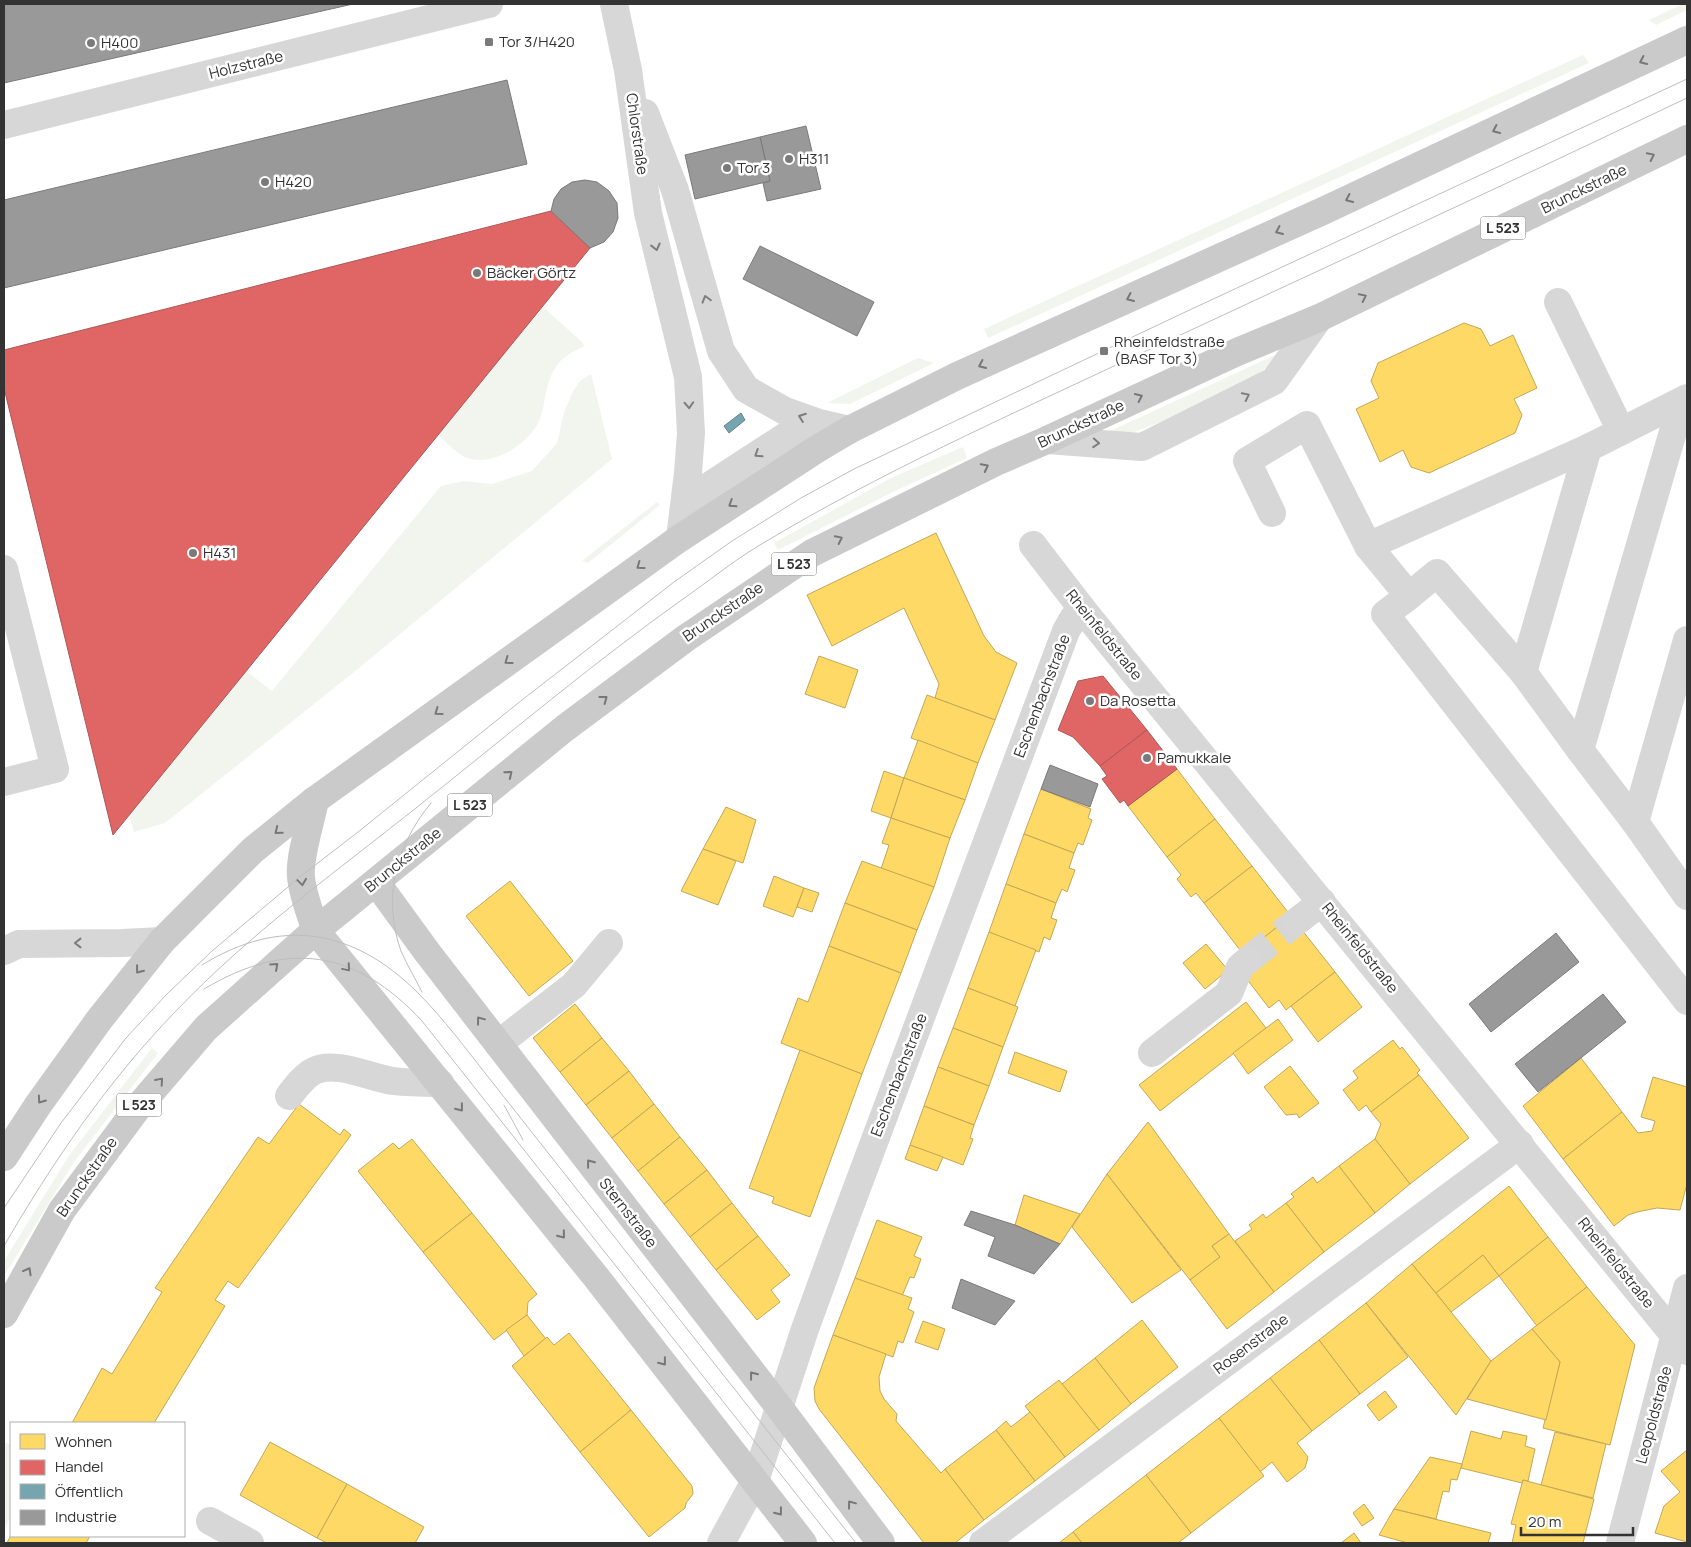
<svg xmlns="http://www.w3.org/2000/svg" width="1691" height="1547" viewBox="0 0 1691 1547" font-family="Manrope,sans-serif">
	<rect width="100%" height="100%" fill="#fff"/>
	<g fill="#f1f5ed">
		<path d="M1683 4H1687V10L1656 25 1649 20Z"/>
		<path d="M1583 55 1589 63 988 338 984 329Z"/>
		<path d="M543 307 582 342 584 346C571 353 561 357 554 370 544 386 546 409 537 425 525 446 490 468 465 457 455 452 446 442 438 435Z"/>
		<path d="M1275 355H1277L1271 364 1253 378 1158 423 1131 433H1106Z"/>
		<path d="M918 358 934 363 850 404 827 403Z"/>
		<path d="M591 374 612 459 359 668 165 823 134 832 129 815 246 671 272 691 441 486 464 481 492 484 532 471 557 443 564 413 573 391 581 380Z"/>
		<path d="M963 447 967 458 895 491 778 550 774 543 891 478Z"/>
		<path d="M657 502 660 505 588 563 582 561Z"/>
		<path d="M152 1048 158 1053 74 1162 4 1276V1261L68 1157Z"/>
		<path d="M4 1442 11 1445V1515L4 1531Z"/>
	</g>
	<g fill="#ffd966" stroke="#c2a757">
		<path d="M1464 323 1481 329 1490 346 1513 335 1537 388 1514 399 1522 415 1515 433 1429 473 1411 467 1403 450 1380 462 1356 409 1379 398 1371 381 1378 363Z"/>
		<path d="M936 533 984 636 996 652 1017 663 995 720 935 698 939 684 904 608 832 646 807 595Z"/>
		<path d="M819 656 858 670 845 708 805 694Z"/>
		<path d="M927 695 995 720 978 763 911 738Z"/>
		<path d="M918 740 978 763 965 800 904 778Z"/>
		<path d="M1177 769 1215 819 1167 857 1128 806Z"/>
		<path d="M884 771 904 778 891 818 871 811Z"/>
		<path d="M904 778 965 800 950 838 891 818Z"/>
		<path d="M1041 789 1091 809 1088 818 1092 820 1083 845 1078 843 1074 853 1024 834Z"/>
		<path d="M726 807 756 820 743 863 703 849Z"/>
		<path d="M891 818 950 838 934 887 881 869 889 845 882 843Z"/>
		<path d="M1215 819 1252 866 1204 903 1196 893 1191 897 1177 879 1181 875 1167 857Z"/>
		<path d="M1024 834 1074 853 1069 868 1075 870 1067 892 1062 889 1056 903 1006 884Z"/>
		<path d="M703 849 736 861 718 905 681 891Z"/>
		<path d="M862 861 934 887 917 930 845 903Z"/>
		<path d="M1252 866 1291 916 1243 954 1204 903Z"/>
		<path d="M774 876 804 888 793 917 763 906Z"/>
		<path d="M510 881 573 961 529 996 466 916Z"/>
		<path d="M1006 884 1056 903 1051 918 1057 920 1050 940 1044 937 1039 952 989 932Z"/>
		<path d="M804 888 819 893 812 912 797 907Z"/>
		<path d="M845 903 917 930 901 973 829 946Z"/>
		<path d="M1291 916 1335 972 1286 1010 1279 1000 1269 1008 1243 974V954Z"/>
		<path d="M989 932 1036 950 1015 1006 968 988Z"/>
		<path d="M1206 944 1228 970 1205 989 1183 963Z"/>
		<path d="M829 946 901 973 862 1074 781 1043 798 998 808 1002Z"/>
		<path d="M1335 972 1362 1007 1318 1042 1291 1006Z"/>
		<path d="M968 988 1018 1007 1003 1047 953 1028Z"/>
		<path d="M1246 1002 1266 1028 1160 1111 1139 1085Z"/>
		<path d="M575 1004 602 1038 560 1072 533 1038Z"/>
		<path d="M1278 1019 1293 1040 1248 1074 1233 1053Z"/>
		<path d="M953 1028 1003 1047 989 1086 938 1067Z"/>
		<path d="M602 1038 629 1071 586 1105 560 1072Z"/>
		<path d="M1393 1040 1400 1049 1402 1047 1420 1070 1417 1073 1419 1075 1371 1112 1366 1105 1359 1111 1343 1090 1358 1078 1353 1071Z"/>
		<path d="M800 1050 862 1074 810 1217 772 1203 774 1197 749 1188Z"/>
		<path d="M1015 1052 1067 1071 1060 1092 1008 1073Z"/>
		<path d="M1581 1058 1622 1112 1563 1159 1523 1106Z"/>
		<path d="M1290 1066 1319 1103 1299 1118 1297 1114 1286 1115 1264 1087Z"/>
		<path d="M938 1067 989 1086 974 1125 924 1106Z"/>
		<path d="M629 1071 654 1104 612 1138 586 1105Z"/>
		<path d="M1419 1075 1469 1138 1410 1184 1375 1139 1381 1124 1371 1112Z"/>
		<path d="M1653 1077 1687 1087V1184L1680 1210 1657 1208 1637 1212 1628 1215 1614 1226 1563 1159 1622 1112 1638 1133 1652 1131 1655 1121 1641 1117Z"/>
		<path d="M299 1104 340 1135 344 1129 351 1135 238 1288 228 1281 215 1300 225 1306 154 1423H72L102 1368 112 1374 162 1292 155 1288 258 1137 269 1144Z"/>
		<path d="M654 1104 680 1137 638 1171 612 1138Z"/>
		<path d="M924 1106 974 1125 970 1138 973 1139 963 1165 910 1145Z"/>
		<path d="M1148 1122 1229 1234 1212 1246 1220 1257 1190 1280 1107 1174Z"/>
		<path d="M680 1137 707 1170 664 1204 638 1171Z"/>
		<path d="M412 1139 472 1213 423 1252 358 1171 393 1143 399 1149Z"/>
		<path d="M1375 1139 1410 1184 1375 1213 1339 1166Z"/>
		<path d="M910 1145 943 1157 937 1171 905 1159Z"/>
		<path d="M1339 1166 1375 1213 1324 1252 1286 1203 1294 1197 1291 1194 1313 1177 1317 1183Z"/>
		<path d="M707 1170 732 1203 690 1237 664 1204Z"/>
		<path d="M1107 1174 1181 1270 1132 1303 1072 1227Z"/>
		<path d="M1509 1186 1548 1237 1499 1276 1483 1255 1436 1293 1412 1264Z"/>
		<path d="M1024 1195 1080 1214 1060 1244 1015 1225Z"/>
		<path d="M732 1203 758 1236 716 1270 690 1237Z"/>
		<path d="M1286 1203 1324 1252 1274 1292 1235 1241 1252 1229 1249 1225 1263 1214 1266 1218Z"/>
		<path d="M472 1213 537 1294 528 1302 527 1315 494 1340 423 1252Z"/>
		<path d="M877 1220 922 1237 914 1256 921 1259 914 1278 910 1277 902 1296 855 1278Z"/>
		<path d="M1229 1234 1274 1292 1227 1329 1190 1280 1220 1257 1212 1246Z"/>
		<path d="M758 1236 790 1275 771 1290 780 1302 757 1320 716 1270Z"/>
		<path d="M1548 1237 1587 1287 1537 1326 1499 1276Z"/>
		<path d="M1483 1255 1499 1276 1451 1312 1436 1293Z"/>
		<path d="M1412 1264 1491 1361 1456 1415 1366 1303Z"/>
		<path d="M855 1278 912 1298 908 1309 914 1312 903 1343 898 1341 893 1357 833 1335Z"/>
		<path d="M1587 1287 1635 1345 1610 1445 1543 1428 1560 1362 1532 1329Z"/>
		<path d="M1366 1303 1408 1357 1360 1394 1319 1340Z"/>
		<path d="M527 1315 546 1339 524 1356 506 1330Z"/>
		<path d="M1142 1320 1178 1367 1131 1404 1095 1358Z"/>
		<path d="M923 1321 945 1329 938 1350 915 1342Z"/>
		<path d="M1532 1329 1560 1362 1546 1420 1467 1399 1491 1361Z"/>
		<path d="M569 1333 631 1410 580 1452 512 1366 547 1337 554 1345Z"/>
		<path d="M833 1335 886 1354 879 1377 880 1391 884 1399 897 1414 896 1421 941 1473 945 1469 984 1520 955 1543H924L819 1409 815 1401 814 1388Z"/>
		<path d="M1319 1340 1360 1394 1312 1431 1270 1378Z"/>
		<path d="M1095 1358 1131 1404 1099 1430 1062 1384Z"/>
		<path d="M1270 1378 1312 1431 1297 1443 1308 1457 1305 1468 1287 1482 1272 1462 1260 1472 1219 1418Z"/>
		<path d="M1059 1380 1099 1430 1065 1457 1025 1406Z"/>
		<path d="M1385 1391 1397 1407 1379 1421 1367 1405Z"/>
		<path d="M631 1410 692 1486 693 1494 686 1503 685 1508 649 1537 580 1452Z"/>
		<path d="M1030 1412 1065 1457 1035 1481 996 1430 1006 1421 1011 1427Z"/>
		<path d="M1219 1418 1264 1476 1191 1533 1146 1475Z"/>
		<path d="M996 1430 1035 1481 984 1520 945 1469Z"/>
		<path d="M1471 1431 1501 1439 1503 1431 1527 1436 1525 1446 1535 1449 1528 1481 1523 1480 1522 1483 1461 1468Z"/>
		<path d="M1555 1432 1606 1444 1593 1498 1541 1485Z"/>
		<path d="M270 1442 347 1484 317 1538 240 1495Z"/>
		<path d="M1687 1450V1542L1655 1533 1664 1506 1680 1492 1661 1471Z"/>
		<path d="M1430 1457 1462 1464 1457 1480 1451 1479 1449 1492 1443 1491 1436 1519 1394 1509Z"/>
		<path d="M1146 1475 1191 1533 1178 1543H1082L1073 1532Z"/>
		<path d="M1523 1480 1594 1499 1583 1543H1512L1516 1525 1511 1524Z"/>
		<path d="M347 1484 424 1527 415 1543H327L317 1538Z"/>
		<path d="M1364 1504 1374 1518 1362 1526 1353 1513Z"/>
		<path d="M1394 1509 1491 1533 1488 1543H1408L1379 1535Z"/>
		<path d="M1073 1532 1082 1543H1059Z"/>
		<path d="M1354 1533 1361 1543H1341Z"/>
		<path d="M11 1535V1536H90L86 1543H7Z"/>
	</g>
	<g fill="#e06666" stroke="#ac5757">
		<path d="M551 211 590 248 113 835 4 388V350Z"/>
		<path d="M1103 676 1147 730 1100 766 1073 737 1058 730 1078 681Z"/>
		<path d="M1147 730 1177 769 1128 806 1124 800 1120 803 1102 779 1107 776 1100 766Z"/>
	</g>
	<path fill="#76a5af" stroke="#62838a" d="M741 413 745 420 729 433 724 426Z"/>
	<g fill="#999" stroke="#7a7a7a">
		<path d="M4 4H353L4 83Z"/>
		<path d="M507 80 527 164 4 288V200Z"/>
		<path d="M806 126 821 189 767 201 763 183 770 181 760 137Z"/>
		<path d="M760 137 770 181 695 199 685 155Z"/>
		<path d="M585 180 597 182 609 191 617 203 618 218 613 232 604 242 590 248 551 211 554 199 561 189 572 182Z"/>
		<path d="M760 246 874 302 857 336 743 279Z"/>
		<path d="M1050 765 1098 784 1090 807 1041 789Z"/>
		<path d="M1556 933 1579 962 1491 1032 1469 1004Z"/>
		<path d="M1603 994 1626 1022 1538 1092 1515 1064Z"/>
		<path d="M971 1211 1015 1225 1060 1244 1034 1274 988 1256 995 1237 964 1225Z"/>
		<path d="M961 1279 1015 1301 995 1325 952 1308Z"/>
	</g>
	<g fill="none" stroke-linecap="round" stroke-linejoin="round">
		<path stroke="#d6d6d6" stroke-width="28" stroke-dasharray="28 14" stroke-linecap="butt" d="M1248 960 1296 922"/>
		<g stroke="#d7d7d7" stroke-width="28">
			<path d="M614 4 628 70 648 213 688 377 691 433 688 473 680 538"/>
			<path d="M645 113 675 190 721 351 746 389 785 411 819 423 849 430"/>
			<path d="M4 125 489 4"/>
			<path d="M1558 302 1621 431"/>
			<path d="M1687 398 1588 448 1368 546 1409 596 1437 573 1523 672 1580 750 1635 822 1687 896"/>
			<path d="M1047 440 1142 447 1274 381 1319 318"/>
			<path d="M1272 513 1247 461 1307 425 1368 546"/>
			<path d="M688 521 703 490 786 436 817 449"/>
			<path d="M1033 545 1083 610 1687 1351"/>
			<path d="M4 569 55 769 4 782"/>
			<path d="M1409 596 1385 614 1687 1001"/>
			<path d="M1523 672 1588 448"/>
			<path d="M1580 750 1682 401"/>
			<path d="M1635 822 1687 640"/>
			<path d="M1296 922 1322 902"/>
			<path d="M4 951 19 944 122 943 162 941"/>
			<path d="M498 1044 574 985 609 943"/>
			<path d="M1152 1053 1229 993 1240 967 1248 960"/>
			<path d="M289 1096C296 1087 304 1076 314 1071 335 1060 371 1078 393 1081 409 1083 424 1083 440 1083"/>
			<path d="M210 1521 250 1543"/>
			<path d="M721 1543 755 1481 805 1329 840 1233 1066 631 1074 617 1083 610"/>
			<path d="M983 1543 1520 1144"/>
			<path d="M1620 1543 1687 1288"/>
		</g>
		<g stroke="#cacaca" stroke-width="28">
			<path d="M315 800C311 822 299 856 301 877 303 896 310 913 316 931L596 1277 803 1543"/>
			<path d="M376 882 427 952 779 1407 881 1543"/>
			<path d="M4 1157 38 1105 99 1020 162 941 253 850 315 800 680 538 817 449 849 430 957 376 1323 211 1687 40"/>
			<path d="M4 1314 62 1210 139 1106 206 1028 309 936 565 728 686 638 812 553 996 462 1047 440 1237 352 1319 318 1687 139"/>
		</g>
		<g stroke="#bebebe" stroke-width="1">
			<path d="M202 965C281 916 354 929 418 993 444 1019 466 1049 489 1078L856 1543"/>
			<path d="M204 989C288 939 356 950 422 1021L835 1543"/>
			<path d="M422 992C415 978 407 965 401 951 382 898 396 845 431 803"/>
			<path d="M504 1105 523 1140"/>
			<path d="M4 1208 61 1123 126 1038 166 995 212 951 301 876 358 832 522 700 674 582 732 541 801 498 854 469 1181 314 1687 79"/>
			<path d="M4 1246C52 1163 108 1081 175 1012 249 934 337 871 421 804 508 735 593 663 683 599 709 581 733 561 760 545 879 473 1006 417 1131 358 1317 271 1503 186 1687 98"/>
		</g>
	</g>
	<defs><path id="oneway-chevron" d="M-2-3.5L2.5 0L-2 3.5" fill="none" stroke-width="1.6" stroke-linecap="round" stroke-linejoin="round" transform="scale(1.25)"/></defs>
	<g stroke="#777">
		<use href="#oneway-chevron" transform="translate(1643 61) rotate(155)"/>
		<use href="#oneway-chevron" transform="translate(1496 130) rotate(155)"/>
		<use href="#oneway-chevron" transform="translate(1651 156) rotate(-26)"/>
		<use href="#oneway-chevron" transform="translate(1349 199) rotate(155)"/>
		<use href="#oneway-chevron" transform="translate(1279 231) rotate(156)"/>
		<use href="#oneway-chevron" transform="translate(1363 297) rotate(-26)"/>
		<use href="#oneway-chevron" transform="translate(1130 298) rotate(156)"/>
		<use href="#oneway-chevron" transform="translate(982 365) rotate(155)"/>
		<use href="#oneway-chevron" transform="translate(1139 397) rotate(-25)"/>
		<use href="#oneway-chevron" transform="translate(985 467) rotate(-27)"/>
		<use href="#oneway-chevron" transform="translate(732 504) rotate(147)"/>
		<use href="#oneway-chevron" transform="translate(839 539) rotate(-26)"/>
		<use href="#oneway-chevron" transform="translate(640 566) rotate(144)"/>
		<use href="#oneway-chevron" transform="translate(508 661) rotate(144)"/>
		<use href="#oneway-chevron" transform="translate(604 699) rotate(-37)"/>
		<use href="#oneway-chevron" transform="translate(438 712) rotate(144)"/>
		<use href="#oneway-chevron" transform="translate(509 774) rotate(-39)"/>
		<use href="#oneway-chevron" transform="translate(278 831) rotate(141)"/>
		<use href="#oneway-chevron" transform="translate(302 882) rotate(82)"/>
		<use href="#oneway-chevron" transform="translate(275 966) rotate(-42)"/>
		<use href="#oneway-chevron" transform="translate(347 968) rotate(50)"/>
		<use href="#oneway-chevron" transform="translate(139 970) rotate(128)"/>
		<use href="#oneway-chevron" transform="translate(480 1020) rotate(-127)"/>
		<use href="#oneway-chevron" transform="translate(160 1081) rotate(-49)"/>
		<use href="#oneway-chevron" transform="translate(41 1100) rotate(126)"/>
		<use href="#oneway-chevron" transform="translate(460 1108) rotate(51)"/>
		<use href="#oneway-chevron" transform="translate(590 1163) rotate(-128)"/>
		<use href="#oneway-chevron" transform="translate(562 1235) rotate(51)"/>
		<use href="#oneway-chevron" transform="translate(28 1271) rotate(-61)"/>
		<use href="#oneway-chevron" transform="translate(663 1362) rotate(52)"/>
		<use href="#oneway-chevron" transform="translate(753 1375) rotate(-128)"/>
		<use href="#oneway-chevron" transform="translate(851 1504) rotate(-127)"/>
		<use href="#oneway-chevron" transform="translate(779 1512) rotate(52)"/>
	</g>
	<g stroke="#7d7d7d">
		<use href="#oneway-chevron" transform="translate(656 247) rotate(76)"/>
		<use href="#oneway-chevron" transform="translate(706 299) rotate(-106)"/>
		<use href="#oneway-chevron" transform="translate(1246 396) rotate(-26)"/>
		<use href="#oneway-chevron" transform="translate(689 405) rotate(87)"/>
		<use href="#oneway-chevron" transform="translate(802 417) rotate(-160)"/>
		<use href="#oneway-chevron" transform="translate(1096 443) rotate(4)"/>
		<use href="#oneway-chevron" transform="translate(758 454) rotate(147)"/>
		<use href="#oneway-chevron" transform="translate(78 943) rotate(180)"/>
	</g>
	<g fill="#7a7a7a" stroke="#fff" stroke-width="2">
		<rect x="484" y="37" width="10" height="10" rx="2.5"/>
		<circle cx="91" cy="43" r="5"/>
		<circle cx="789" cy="159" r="5"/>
		<circle cx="727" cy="168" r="5"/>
		<circle cx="265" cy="182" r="5"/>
		<circle cx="477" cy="273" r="5"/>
		<rect x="1099" y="346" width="10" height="10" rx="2.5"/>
		<circle cx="193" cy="553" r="5"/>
		<circle cx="1090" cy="701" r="5"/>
		<circle cx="1147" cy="758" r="5"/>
	</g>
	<g text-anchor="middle" stroke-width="5" stroke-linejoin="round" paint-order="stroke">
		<g fill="#fff" stroke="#707070" stroke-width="1">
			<rect x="1480.5" y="216.5" width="45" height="23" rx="4"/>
			<rect x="771.5" y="552.5" width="45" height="23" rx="4"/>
			<rect x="447.5" y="793.5" width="45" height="23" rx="4"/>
			<rect x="116.5" y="1093.5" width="45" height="23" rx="4"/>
		</g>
		<g font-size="14" font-weight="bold" fill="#333">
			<text x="1503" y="233">L 523</text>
			<text x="794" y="569">L 523</text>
			<text x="470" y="810">L 523</text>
			<text x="139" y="1110">L 523</text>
		</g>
		<g font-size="15" fill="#333" stroke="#fff" text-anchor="start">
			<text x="499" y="47">Tor 3/H420</text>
			<text x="101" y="48">H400</text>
			<text x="799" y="164">H311</text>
			<text x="737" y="173">Tor 3</text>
			<text x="275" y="187">H420</text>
			<text x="487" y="278">Bäcker Görtz</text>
			<text x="1114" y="347">Rheinfeldstraße<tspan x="1114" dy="17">(BASF Tor 3)</tspan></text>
			<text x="203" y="558">H431</text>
			<text x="1100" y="706">Da Rosetta</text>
			<text x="1157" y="763">Pamukkale</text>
		</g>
		<g font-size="15" fill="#333" stroke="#fff">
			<text transform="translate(246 65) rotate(-14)" y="5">Holzstraße</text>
			<text transform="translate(637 134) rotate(82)" y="5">Chlorstraße</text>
			<text transform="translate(1584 189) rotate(-26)" y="5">Brunckstraße</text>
			<text transform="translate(1081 424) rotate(-25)" y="5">Brunckstraße</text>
			<text transform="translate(723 612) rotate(-34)" y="5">Brunckstraße</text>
			<text transform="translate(1104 635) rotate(51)" y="5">Rheinfeldstraße</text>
			<text transform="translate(1042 696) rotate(-69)" y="5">Eschenbachstraße</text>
			<text transform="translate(403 860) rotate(-39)" y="5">Brunckstraße</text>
			<text transform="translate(1360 948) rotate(51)" y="5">Rheinfeldstraße</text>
			<text transform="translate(899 1075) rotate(-69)" y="5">Eschenbachstraße</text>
			<text transform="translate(87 1177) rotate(-55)" y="5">Brunckstraße</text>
			<text transform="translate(628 1213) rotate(52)" y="5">Sternstraße</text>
			<text transform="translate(1616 1263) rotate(51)" y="5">Rheinfeldstraße</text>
			<text transform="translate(1251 1344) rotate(-37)" y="5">Rosenstraße</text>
			<text transform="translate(1654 1415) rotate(-75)" y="5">Leopoldstraße</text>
		</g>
	</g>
	<rect width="1691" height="1547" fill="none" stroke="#333333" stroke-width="10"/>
	<rect x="10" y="1422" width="175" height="115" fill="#ffffff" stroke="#adadad"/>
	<rect x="20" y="1434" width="25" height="15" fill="#ffd966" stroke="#adadad"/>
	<text x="55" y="1447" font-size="15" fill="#333333">Wohnen</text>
	<rect x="20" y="1460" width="25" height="15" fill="#e06666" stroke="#adadad"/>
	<text x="55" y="1472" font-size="15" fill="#333333">Handel</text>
	<rect x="20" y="1484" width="25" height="15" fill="#76a5af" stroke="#adadad"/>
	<text x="55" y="1497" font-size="15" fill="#333333">Öffentlich</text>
	<rect x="20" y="1510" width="25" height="15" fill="#999999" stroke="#adadad"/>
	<text x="55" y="1522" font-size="15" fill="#333333">Industrie</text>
	<path d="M1521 1527v8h112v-8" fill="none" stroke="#333333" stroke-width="2.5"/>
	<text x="1528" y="1527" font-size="15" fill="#333333" stroke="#ffffff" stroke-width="4" paint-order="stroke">20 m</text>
</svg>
